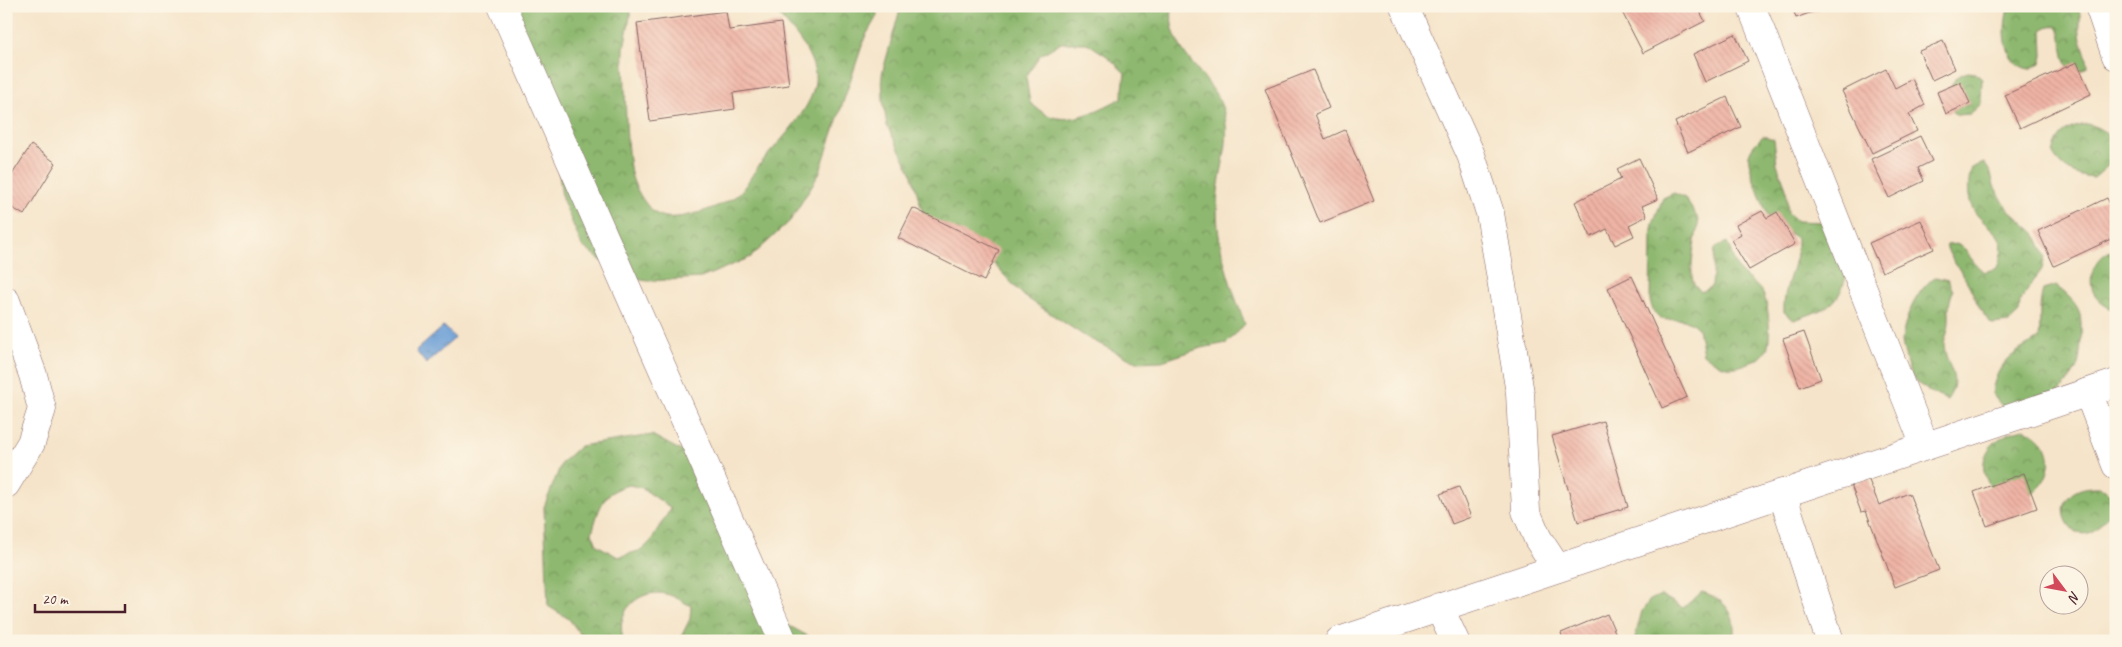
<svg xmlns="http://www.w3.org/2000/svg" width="2122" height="647" viewBox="0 0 2122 647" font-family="Caveat,sans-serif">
	<defs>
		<pattern id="forest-crowns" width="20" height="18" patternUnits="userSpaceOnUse" patternTransform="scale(1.25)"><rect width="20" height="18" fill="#8eb86f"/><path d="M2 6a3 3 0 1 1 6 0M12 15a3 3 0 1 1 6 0" fill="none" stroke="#76955b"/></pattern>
		<pattern id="water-ripples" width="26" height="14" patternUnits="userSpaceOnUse" patternTransform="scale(1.25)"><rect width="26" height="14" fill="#6a9ed6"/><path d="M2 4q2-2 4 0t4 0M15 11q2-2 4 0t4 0" fill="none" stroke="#5980ae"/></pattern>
		<pattern id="building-back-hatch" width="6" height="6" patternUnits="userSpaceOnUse" patternTransform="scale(1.25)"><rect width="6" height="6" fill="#efb4a5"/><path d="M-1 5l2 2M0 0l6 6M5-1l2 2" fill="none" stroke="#ce9a8e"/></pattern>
	</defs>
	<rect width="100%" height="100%" fill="#fcf5e5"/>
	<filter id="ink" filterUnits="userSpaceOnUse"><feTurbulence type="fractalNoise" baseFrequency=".02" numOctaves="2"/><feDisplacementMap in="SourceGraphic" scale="10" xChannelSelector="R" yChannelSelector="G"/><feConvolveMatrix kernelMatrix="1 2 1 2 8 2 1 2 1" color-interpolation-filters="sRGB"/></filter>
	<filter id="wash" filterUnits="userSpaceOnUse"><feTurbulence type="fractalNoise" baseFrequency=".0096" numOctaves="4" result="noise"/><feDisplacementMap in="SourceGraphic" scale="20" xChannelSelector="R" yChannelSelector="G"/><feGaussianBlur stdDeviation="1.12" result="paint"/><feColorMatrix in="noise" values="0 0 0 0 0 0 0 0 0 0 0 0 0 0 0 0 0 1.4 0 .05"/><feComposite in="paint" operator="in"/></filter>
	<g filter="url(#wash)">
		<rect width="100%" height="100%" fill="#f5e4c9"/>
		<g fill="url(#forest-crowns)" stroke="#6c6c4d" fill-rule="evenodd">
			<path d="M519 6H634L631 11C629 23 626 36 624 48 623 62 625 76 625 90 626 118 626 146 631 173 634 187 647 211 661 216 678 222 721 207 736 196 747 187 752 173 761 163 778 142 819 104 815 74 811 48 787 23 769 6H876L877 16 865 37 819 174 790 221 751 257 701 278 648 281 623 277 582 246 562 198 556 147 520 27Z"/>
			<path d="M901 6H1172C1172 12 1171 19 1172 25 1179 60 1215 79 1224 113 1231 141 1221 164 1218 192 1213 239 1229 281 1245 324L1227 343 1201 348 1162 361 1136 362 1086 337 1024 296 971 240 925 220 911 172 887 126 883 100 882 74ZM1060 43H1087L1107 56 1125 73 1122 98C1102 108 1073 125 1050 116 1043 114 1036 107 1030 103L1026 77 1039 56Z"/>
			<path d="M2009 6H2078C2082 17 2079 24 2080 35 2082 46 2087 53 2088 67L2076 73C2053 65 2072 10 2042 30L2043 56 2041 63 2029 69C2002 64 2002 27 2009 6Z"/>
			<path d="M1968 72 1975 73 1982 79 1981 104 1970 114 1957 115 1948 107C1949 90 1950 77 1968 72Z"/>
			<path d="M2087 124C2109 130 2115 140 2112 162L2094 178C2076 177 2062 169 2053 154 2057 133 2067 128 2087 124Z"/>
			<path d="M1763 136 1774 139 1777 164 1786 188 1788 213 1797 221 1822 222 1852 257C1838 304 1840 304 1794 320L1784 312C1782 286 1799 264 1797 238L1786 231 1773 229C1768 215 1746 167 1749 155 1751 147 1757 142 1763 136Z"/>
			<path d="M1984 163 1991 173 1994 186 2007 208 2035 233 2045 256 2042 269 2020 301 2019 313 2009 322 1992 324C1978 311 1975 295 1966 280 1958 266 1951 261 1946 245L1959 244C1969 253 1973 264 1984 272L1997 268C2009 235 1996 236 1978 216 1966 203 1967 183 1972 168Z"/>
			<path d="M1674 193 1685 198 1699 220C1696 236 1689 267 1693 282 1694 285 1699 289 1701 292L1712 286 1715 248 1727 242C1731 250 1733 259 1737 267 1744 278 1757 283 1763 294 1769 305 1772 341 1766 351 1762 357 1758 360 1751 362 1728 372 1722 367 1703 354L1698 328C1695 326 1692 322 1688 321 1668 315 1658 330 1650 301L1651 237 1653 223 1663 198Z"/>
			<path d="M2116 249V311C2108 307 2101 304 2096 297 2084 279 2096 254 2116 249Z"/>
			<path d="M1935 277 1948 280 1953 291C1946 308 1951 313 1948 330 1947 335 1944 339 1944 345 1946 368 1963 377 1947 400 1935 395 1921 388 1912 377 1909 372 1907 365 1906 359 1905 353 1902 346 1902 340 1905 317 1916 291 1935 277Z"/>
			<path d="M2056 286C2065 293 2074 300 2079 311 2083 322 2081 354 2078 365 2075 374 2063 390 2054 395 2047 400 2015 401 2002 406L1992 394C1996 363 2013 353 2039 339 2041 322 2038 306 2043 290Z"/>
			<path d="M2024 429C2058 442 2056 477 2029 497L1994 491C1970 462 1991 435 2024 429Z"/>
			<path d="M652 435 696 459 773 617 817 641H679L690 619 691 606C683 602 675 596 666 594 638 588 613 613 624 641H585L569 619 548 606 544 507 562 462 580 446ZM629 485 642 488 671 508 651 541 642 550 618 557 597 545 592 533C599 509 602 491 629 485Z"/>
			<path d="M2099 487 2105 489 2112 499C2114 510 2109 516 2101 523 2098 527 2094 531 2089 533 2064 541 2045 485 2099 487Z"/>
			<path d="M1702 592C1726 599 1738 616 1733 641H1634L1642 611 1650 600 1661 595 1683 608Z"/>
		</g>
		<path fill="url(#water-ripples)" stroke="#5a5e80" d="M444 326 455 338 426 364 416 351Z"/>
		<g id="blocks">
			<g fill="url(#building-back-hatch)">
				<path d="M1632 6H1697L1705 21 1643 53 1622 12Z"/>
				<path d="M1792 6H1819L1820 9 1796 18Z"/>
				<path d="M726 11 729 30 781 23 789 85 733 93 735 109 650 121 637 23Z"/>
				<path d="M1735 34 1748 61 1705 82 1693 54Z"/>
				<path d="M1943 41 1955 69 1932 80 1919 51Z"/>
				<path d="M2077 62 2091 94 2020 128 2005 95Z"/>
				<path d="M1886 69 1895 88 1912 79 1925 105 1909 114 1917 131 1872 153 1842 91Z"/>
				<path d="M1313 70 1329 108 1315 114 1325 139 1345 130 1374 201 1320 223 1265 89Z"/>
				<path d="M1960 82 1970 103 1946 114 1937 92Z"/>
				<path d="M1727 97 1741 127 1688 152 1675 122Z"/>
				<path d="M1920 136 1932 161 1918 168 1924 181 1889 198 1871 159Z"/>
				<path d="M31 145 56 163 24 215 6 204V184Z"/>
				<path d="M1639 158 1658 199 1642 206 1647 216 1629 225 1634 236 1615 245 1607 229 1591 237 1575 202 1621 179 1617 169Z"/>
				<path d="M2107 198 2116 216V237L2054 266 2038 231Z"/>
				<path d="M913 208 999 250 984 281 898 238Z"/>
				<path d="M1762 211 1767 218 1777 212 1795 244 1749 270 1731 240 1741 234 1736 225Z"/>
				<path d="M1921 220 1934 249 1882 272 1869 243Z"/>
				<path d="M1632 276 1687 397 1662 408 1608 288Z"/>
				<path d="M1804 332 1821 379 1800 387 1783 339Z"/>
				<path d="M1603 421 1628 507 1578 522 1552 436Z"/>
				<path d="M2024 473 2037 508 1987 526 1974 492Z"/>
				<path d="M1868 478 1879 505 1909 493 1939 570 1895 587 1866 511 1861 512 1851 485Z"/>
				<path d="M1459 487 1471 517 1452 524 1440 494Z"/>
				<path d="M1607 614 1619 641H1564L1561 633Z"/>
			</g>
		</g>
	</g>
	<g filter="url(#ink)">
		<use href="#blocks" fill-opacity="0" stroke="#866462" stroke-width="1"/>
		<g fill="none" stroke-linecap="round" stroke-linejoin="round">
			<g stroke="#866462" stroke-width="29">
				<g id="minor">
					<path d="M502 6 783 641"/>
					<path d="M1404 6 1471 155 1490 213 1520 393 1526 511 1538 539 1557 568"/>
					<path d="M1751 6 1925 446"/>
					<path d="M2099 6 2116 56"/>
					<path d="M6 301 33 375 42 409 31 443 6 484"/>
					<path d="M2088 392 2116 465"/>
					<path d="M1782 493 1830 641"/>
					<path d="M1439 607 1455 641"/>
					<path d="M1339 641 2116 383"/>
				</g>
			</g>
			<use href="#minor" stroke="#fff" stroke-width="28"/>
		</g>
	</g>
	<rect width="2122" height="647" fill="none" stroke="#fcf5e5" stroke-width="25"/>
	<g transform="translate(2064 590) rotate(122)"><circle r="24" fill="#fcf5e5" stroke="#b59f9b"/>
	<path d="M0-4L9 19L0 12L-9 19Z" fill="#d1495b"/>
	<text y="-8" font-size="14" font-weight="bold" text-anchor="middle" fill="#4a1f2b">N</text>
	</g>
	<path d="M35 604v8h90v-8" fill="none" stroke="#4a1f2b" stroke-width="2.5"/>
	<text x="42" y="604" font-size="15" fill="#4a1f2b" stroke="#fcf5e5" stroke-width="4" paint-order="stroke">20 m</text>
</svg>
